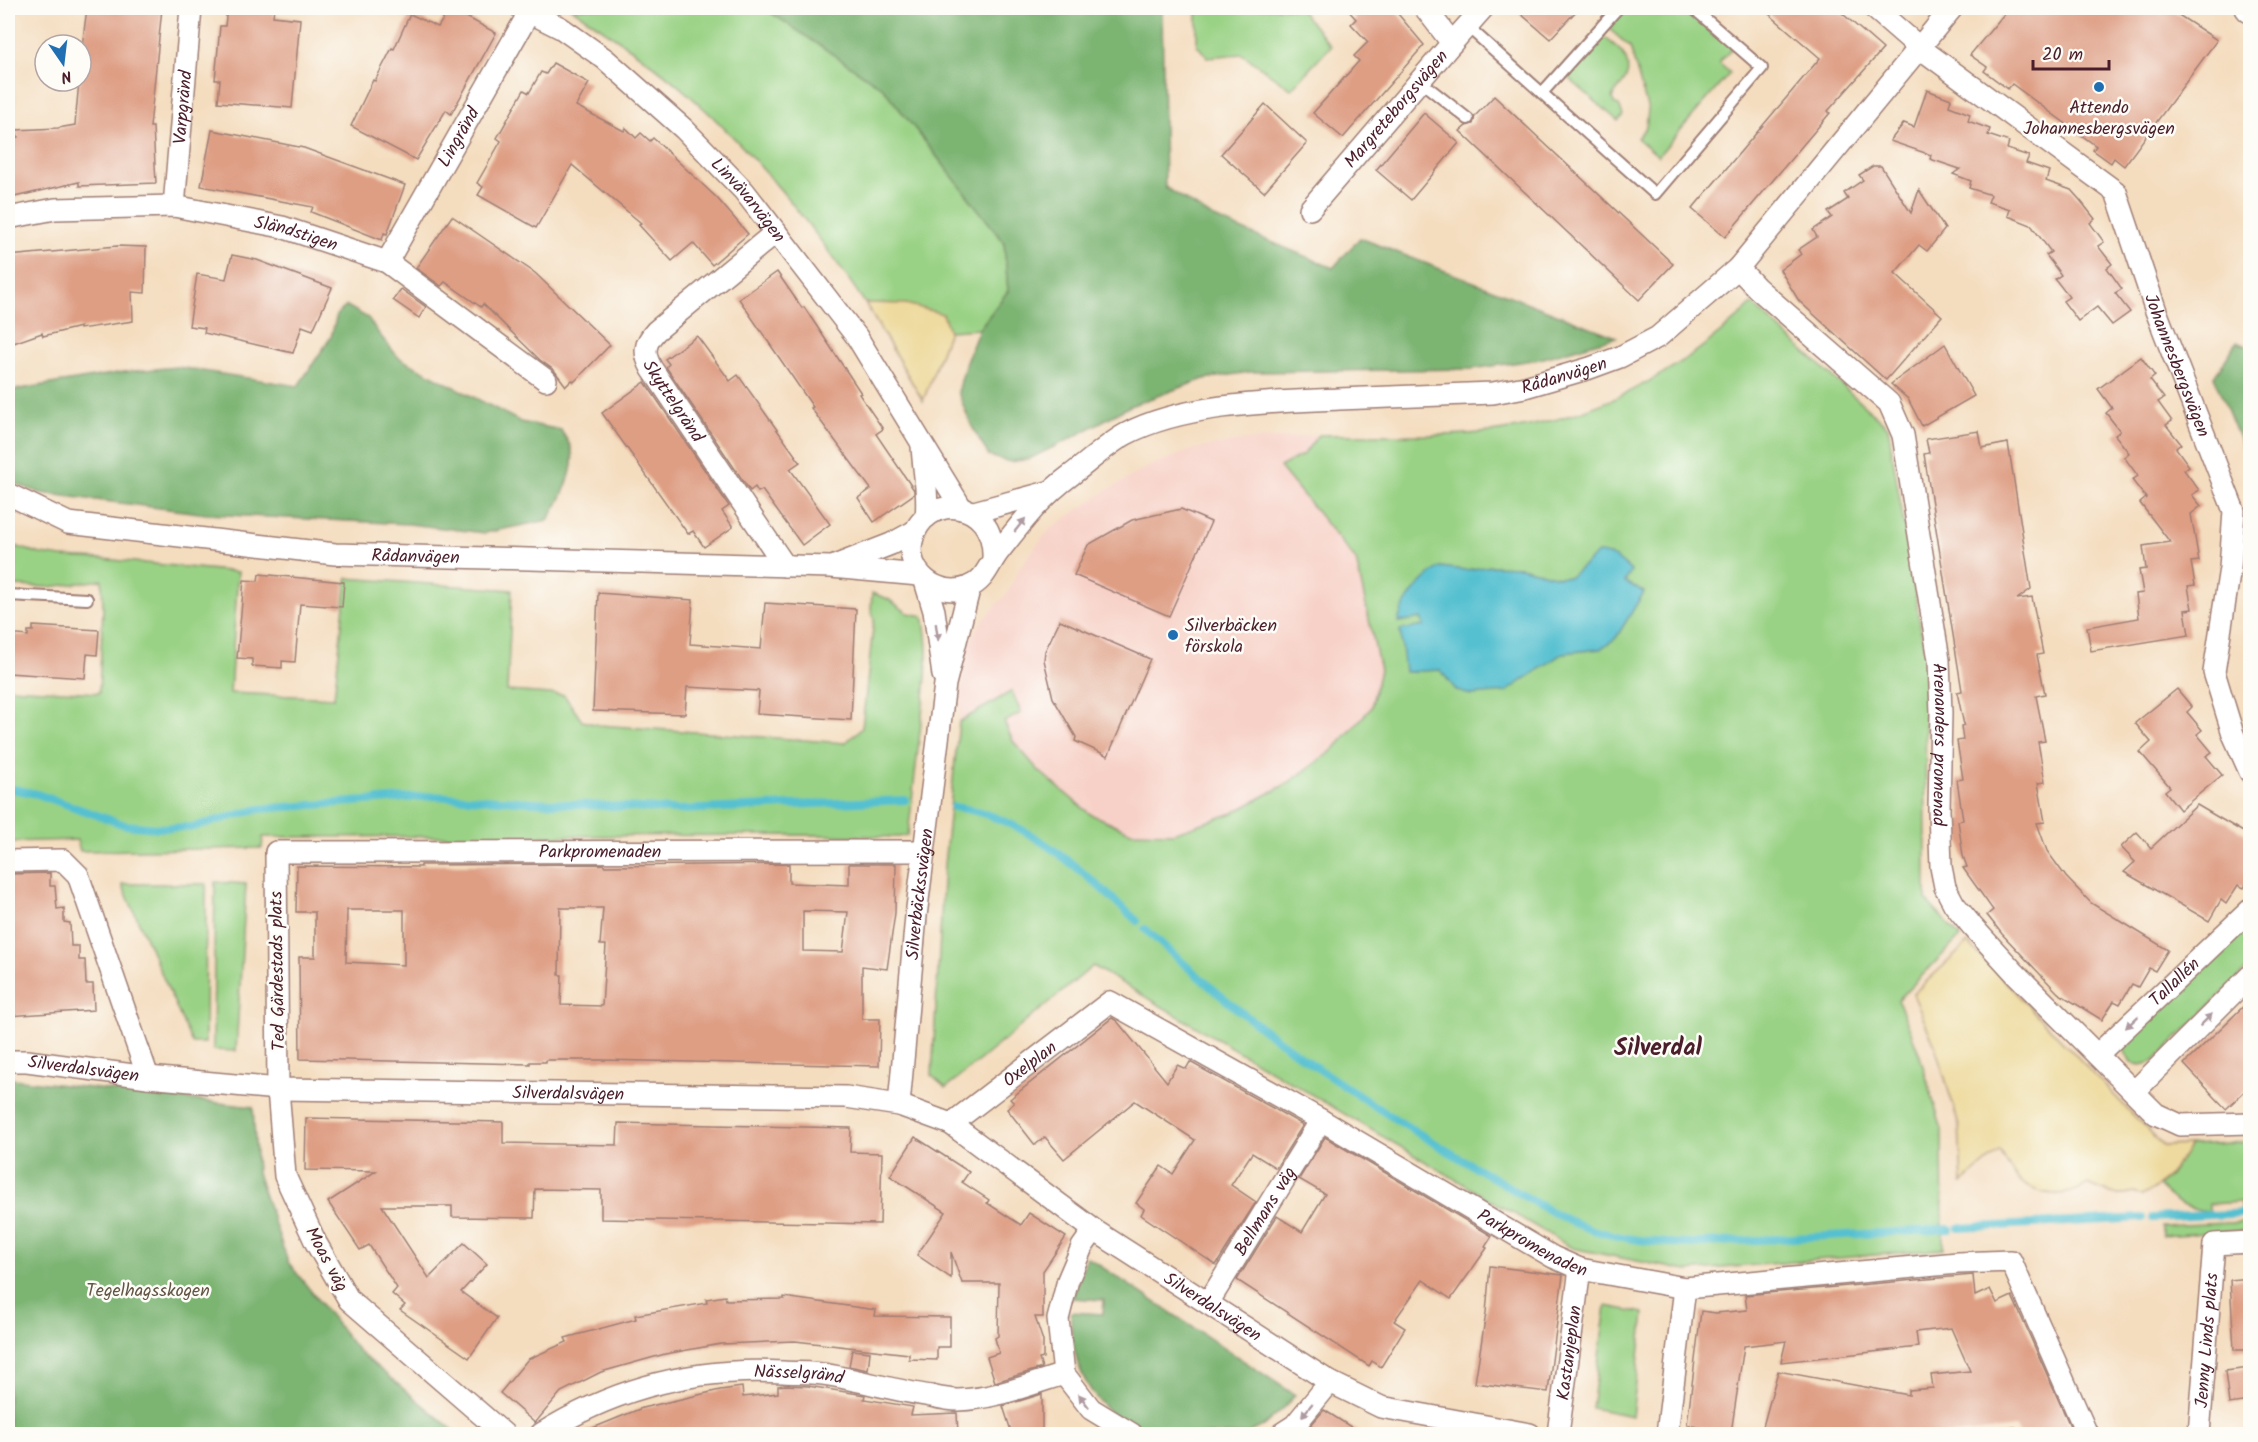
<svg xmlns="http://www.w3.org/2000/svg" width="2258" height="1442" viewBox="0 0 2258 1442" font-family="Kalam,sans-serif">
	<rect width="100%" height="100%" fill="#fdfcf7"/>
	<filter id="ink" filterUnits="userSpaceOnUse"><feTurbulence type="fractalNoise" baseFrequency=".0167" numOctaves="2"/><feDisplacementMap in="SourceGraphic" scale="12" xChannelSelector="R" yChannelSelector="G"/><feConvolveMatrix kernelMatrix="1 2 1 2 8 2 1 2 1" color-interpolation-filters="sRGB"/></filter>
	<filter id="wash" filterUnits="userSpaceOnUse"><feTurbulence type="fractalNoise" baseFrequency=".008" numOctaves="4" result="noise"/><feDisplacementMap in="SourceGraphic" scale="24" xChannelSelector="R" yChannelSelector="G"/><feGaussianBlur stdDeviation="1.35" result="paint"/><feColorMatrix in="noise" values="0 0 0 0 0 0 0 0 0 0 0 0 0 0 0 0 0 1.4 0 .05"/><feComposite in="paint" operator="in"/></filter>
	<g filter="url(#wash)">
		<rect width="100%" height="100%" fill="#f4ddbf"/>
		<path fill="#f7d1c7" d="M1318 435 1304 454 1280 467 1356 560 1380 670 1371 708 1332 751 1288 783 1233 813 1173 833 1131 832 1090 814 1039 771 1013 741 1003 721 1012 691 959 722 963 666 968 643 980 623 1007 594 1020 567 1048 531 1107 490 1154 464 1195 449 1239 441Z"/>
		<g fill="#9ad285" stroke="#727858" stroke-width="1.5">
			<path d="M571 8H764L883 88 1004 242 1008 291 979 329 949 331 943 314 906 304 865 303C816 230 754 152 688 94 652 62 611 34 571 8Z"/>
			<path d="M1197 8H1299L1331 46 1291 89 1242 54 1207 57 1197 45Z"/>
			<path d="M1626 8H1685L1732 48 1719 63 1730 73 1658 156 1637 138 1646 127 1648 110 1630 47 1608 28Z"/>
			<path d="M1601 35C1615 45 1634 57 1626 78 1623 85 1615 91 1612 98L1614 103 1619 106 1623 115 1618 121 1566 76Z"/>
			<path d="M1752 304 1888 427 1925 655 1926 900 1960 937 1898 1000 1919 1053 1942 1130 1943 1249 1687 1271 1572 1248 1093 966 946 1088 932 1076 944 865 959 722 1012 691 1021 713 1004 722 1013 741 1039 771 1090 814 1131 832 1173 833 1233 813 1288 783 1332 751 1371 708 1380 670 1356 560 1280 467 1304 454 1318 435C1375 434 1434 438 1491 432 1590 421 1681 374 1752 304Z"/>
			<path d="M8 544 41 554 62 557 102 559 238 572 230 693 334 698 347 578 512 590 507 691 564 695 582 721 599 725 845 743 862 728 874 619 871 609 872 593 888 599 908 613 923 616C931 652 925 687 921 723 917 760 912 798 908 835L899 837 815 835 263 837 262 848 80 851 77 840 8 842V688L99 693 103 609 102 580 50 587 8 586Z"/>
			<path d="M215 882 246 884 236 1051 213 1050Z"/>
			<path d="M122 884H206L205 1043H192Z"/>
			<path d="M2250 921V966L2153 1062 2141 1065 2131 1063 2124 1050 2126 1041Z"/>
			<path d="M2250 1142V1210L2242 1211 2241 1202 2209 1204V1212C2187 1210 2174 1202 2158 1186L2170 1175 2190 1145Z"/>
			<path d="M2250 1222V1230L2162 1236V1226Z"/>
			<path d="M1606 1306 1644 1313 1632 1416 1592 1408Z"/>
		</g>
		<g fill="#7bb472" stroke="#626a4e" stroke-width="1.5">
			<path d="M764 8H1162L1165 187 1212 217 1333 268 1360 238 1616 337 1540 359 1472 369 1250 372 1204 379 1130 406 1070 439 1029 459 1010 462 989 456 971 425 958 392 966 362 979 329 1008 291 1004 242 883 88Z"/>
			<path d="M347 306 368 318 379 334 399 358 521 422 561 430C564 436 569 442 571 448 578 468 559 504 548 520L485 533 409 524 207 514 41 493 8 481V391L124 372 177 367 298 386 331 337 337 314Z"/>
			<path d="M2237 342 2250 348V465L2214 377Z"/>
			<path d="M13 1079 253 1107 257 1173 288 1262 358 1351 458 1434H8V1080Z"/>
			<path d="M1087 1257 1295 1395 1286 1406 1263 1426 1245 1434H1143C1093 1410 1070 1368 1071 1312L1103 1314 1104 1300 1072 1298Z"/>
		</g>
		<g fill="#eeda9e" stroke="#9c7c64" stroke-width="1.5">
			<path d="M865 303 906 304 943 314 949 331 923 401Z"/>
			<path d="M1968 943 2163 1146 2190 1145C2177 1165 2164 1185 2142 1196L2134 1192C2115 1197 2105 1192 2088 1184 2068 1198 2041 1197 2021 1182 2012 1176 2006 1160 2000 1151L1962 1183 1959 1125 1935 1046 1913 994Z"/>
		</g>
		<path fill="#55c0d0" stroke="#50707e" stroke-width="1.5" d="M1598 553C1613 554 1620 561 1631 571L1625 582 1644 592 1616 638 1600 649 1563 653 1506 692 1471 695 1457 691 1440 670 1405 672 1400 630 1424 626 1421 618 1398 622C1404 598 1420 581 1440 567L1466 570 1491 566 1521 567 1558 577H1570Z"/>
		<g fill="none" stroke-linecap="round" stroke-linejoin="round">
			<g stroke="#55c0d0" stroke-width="8">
				<path d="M8 788 37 794 125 825 157 828 193 827 259 809 432 796 676 810 905 800"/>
				<path d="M954 807C1027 816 1085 874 1137 921"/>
				<path d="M1145 929C1176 957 1208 986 1241 1012 1316 1071 1398 1122 1480 1170 1516 1190 1553 1217 1593 1230 1623 1239 1655 1243 1687 1244L1950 1229"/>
				<path d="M2152 1218 2250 1213"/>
				<path d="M1959 1228 2142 1218"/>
			</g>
		</g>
		<g id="blocks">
			<g fill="#de9e84" fill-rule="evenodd">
				<path d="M87 8H162L150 127H153L156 183 79 186V182L10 198 8 185V139L18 137 16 130 58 128 75 125 79 81H81V55Z"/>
				<path d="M227 8H274L273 16 300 19 292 108 218 102 220 80H215L220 26H225Z"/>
				<path d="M450 8 496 33 451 114 446 110 416 160 351 126 373 80 375 81 392 48 394 49 410 14 438 27Z"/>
				<path d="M1346 8H1393L1424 45 1343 138 1313 113 1359 61 1354 56 1368 42 1351 24 1356 19Z"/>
				<path d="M1514 8H1579L1550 39Z"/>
				<path d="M1762 8H1836L1883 49 1828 111 1830 113 1725 237 1692 209 1820 58Z"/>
				<path d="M2009 8H2168L2217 40 2124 166 2114 158 2111 163 2093 150 2096 146 2012 84 2008 89 1984 71 1987 67 1970 55Z"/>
				<path d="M553 63 589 83 576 106 624 131 626 128 636 138 641 133 650 141 653 138 717 198 748 234 712 265 693 243 672 261 639 225 641 223 572 165 536 228 478 195 483 187 477 183 501 141 497 138 524 90 529 93 541 72 546 74Z"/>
				<path d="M1927 90 1951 99 1949 106 1970 114 1968 121 1990 129 1988 135 2009 142 2007 149 2029 156 2026 163 2049 171 2046 181 2071 190 2080 200 2095 219 2090 223 2104 242 2098 246 2112 264 2107 268 2122 289 2115 293 2130 312 2112 325 2097 307 2078 321 2063 301 2069 297 2055 279 2061 275 2046 255 2051 252 2031 225 2008 216 2010 209 1988 202 1991 195 1969 188 1971 181 1953 174 1960 169 1930 159 1931 155 1890 141 1904 123 1914 127Z"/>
				<path d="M1494 96 1673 264 1639 300 1460 131 1466 126 1473 124 1475 116Z"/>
				<path d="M1265 104 1307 143 1264 192 1221 154Z"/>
				<path d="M1424 113 1459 143 1411 200 1376 170Z"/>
				<path d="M212 130 304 148 405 185 387 234 384 233 382 240 311 212 313 207 201 186Z"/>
				<path d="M1873 166H1881L1911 213 1919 190 1945 229 1927 251 1919 245 1895 273 1942 316 1886 380 1799 301 1780 270 1801 254 1798 250 1817 237 1813 230 1832 217 1828 212 1848 199 1844 193 1863 180 1859 175Z"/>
				<path d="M452 216 535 273 610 345 574 382 572 380 566 386 554 370 540 360 483 304 481 307 445 282 441 286 416 268Z"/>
				<path d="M117 246 146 247 145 293 132 292 133 321 80 329V327L43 336 42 333 8 345V256Z"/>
				<path d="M232 255 257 260 332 288 313 330 302 326 293 353 204 333 205 328 189 326 197 274 226 279Z"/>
				<path d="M777 272 802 308 804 307 861 393 859 394 883 429 876 434 914 490V494L874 522 858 498 871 489 811 408 813 407 739 299Z"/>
				<path d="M401 289 426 307 419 318 393 300Z"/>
				<path d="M697 336 730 381 738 375 800 462 790 469 830 524 802 545 762 490 758 492 755 487 750 491 666 367 669 364 665 359Z"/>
				<path d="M1945 344 1974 396 1922 426 1908 399 1891 384Z"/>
				<path d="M2141 357 2155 376 2150 380 2164 398 2158 402 2172 421 2166 425 2181 444 2176 448 2189 466 2184 470 2199 490 2192 495 2201 506 2191 514 2199 561 2191 562 2195 585 2188 586 2192 609 2185 610 2189 635 2091 651 2087 627 2139 618 2136 594 2143 593 2139 570 2146 569 2143 546 2170 542 2140 503 2146 498 2132 480 2138 476 2124 457 2129 453 2115 435 2120 431 2106 413 2112 408 2098 389Z"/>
				<path d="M645 382 729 506 722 511 733 527 704 547 693 531 688 534 602 413Z"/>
				<path d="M1979 431 1982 448 2008 443 2031 589 2017 599 2032 597 2043 654 2037 655 2045 694 2036 696 2045 741 2038 742 2045 782 2038 783 2045 822 2037 823 2047 851 2066 877 2091 903 2168 950 2155 971 2149 968 2138 987 2132 984 2120 1004 2114 1001 2102 1020 2058 993 2002 934 1987 915 1993 910 1963 868 1967 867 1963 856 1958 821 1963 820 1957 780 1963 779 1957 741 1963 740 1961 726 1964 725 1957 692 1962 691 1924 454 1929 453 1926 439Z"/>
				<path d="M1181 509 1211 522 1169 616 1074 575 1088 545 1132 520Z"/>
				<path d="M259 574 344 582 342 607 300 604 295 662 282 661V668L252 666V659L237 658 244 580 258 581Z"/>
				<path d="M598 593 693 600 690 644 761 649 765 603 856 609 851 720 757 714 759 691 687 687 685 714 593 711Z"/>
				<path d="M1060 620 1150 659 1108 756 1075 741 1076 737 1053 698 1044 660 1045 651Z"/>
				<path d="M33 626 99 630 97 655 87 654 85 678 8 673V634L28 636V631H33Z"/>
				<path d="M2177 689 2192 707 2187 712 2202 730 2197 734 2212 752 2206 756 2222 775 2180 810 2165 791 2170 787 2140 752 2151 742 2135 723Z"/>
				<path d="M2197 805 2250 836V877L2244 888 2238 885 2226 904 2221 900 2209 921 2124 872 2135 862 2121 847 2137 832 2151 848Z"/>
				<path d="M604 864V866L789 864V883L849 885V864H896L895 913 887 969 862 966V1019H880L879 1066 602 1060H546V1062H530V1064L300 1059 299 957H315V912H296L297 866 421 867V865ZM560 908H603L600 945H606L602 1006 561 1005 562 975H559ZM347 910H404V965L346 962ZM803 911 848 912 843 952 803 951Z"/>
				<path d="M50 873V886H55L57 909 64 908V922L70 923 71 946H79V960H85L86 984H93L94 1010 8 1016V935H11L8 874Z"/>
				<path d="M2250 1000V1086L2226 1109 2184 1064Z"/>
				<path d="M1112 1018 1117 1021 1167 1082 1177 1065 1186 1069 1190 1062 1303 1125 1276 1168 1252 1153 1231 1185 1256 1202 1216 1265 1141 1215 1144 1209 1136 1203 1161 1166 1173 1174 1195 1140 1135 1101 1064 1159 1045 1137 1035 1145 1007 1109 1014 1103 1010 1099Z"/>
				<path d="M306 1118 503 1122V1143L617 1145 618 1123 851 1128 850 1152 882 1153 880 1224 601 1219V1190L535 1189 534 1218 452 1217V1206H382L429 1278 464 1243 487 1264 461 1292 497 1318 469 1358 400 1310 405 1305 392 1294 397 1288 369 1245 360 1250 328 1202 376 1171 305 1170Z"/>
				<path d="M915 1137 969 1172 962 1182 989 1200 987 1203 1021 1225 1029 1213 1066 1237 1043 1271V1317H1035L1043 1341V1358L1039 1359 1042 1368 995 1382 987 1357 999 1353 995 1338 998 1336 999 1283H962L951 1252V1278L917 1255 946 1212 890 1176Z"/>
				<path d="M1325 1137 1492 1236 1485 1247 1487 1248 1451 1299 1423 1280 1394 1321 1405 1328 1381 1367 1372 1361 1369 1366 1237 1280 1277 1216 1302 1232 1325 1194 1299 1179Z"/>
				<path d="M1490 1266 1563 1275 1548 1392 1475 1383 1486 1313Z"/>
				<path d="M1973 1275 1975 1296 1990 1289 1997 1303 2012 1296 2070 1426 2051 1434H2018L2015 1427 1958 1434H1761L1778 1371 1909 1395V1390L1933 1388 1931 1375 1970 1371 1951 1328 1916 1332 1918 1347 1781 1362 1786 1341 1744 1346 1731 1433 1687 1425 1701 1311 1716 1313 1747 1310 1745 1295Z"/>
				<path d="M2250 1278V1350H2234L2230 1280Z"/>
				<path d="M725 1296 726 1300 784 1299V1297L876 1310 875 1316 950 1317V1347H937V1360L909 1359V1354L795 1341 721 1344 665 1354 601 1372 561 1392 535 1423 500 1393 528 1359 567 1342 565 1338 636 1319 635 1315 707 1303 706 1299Z"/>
				<path d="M852 1350 870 1352 868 1370 849 1366Z"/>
				<path d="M2250 1368V1401L2229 1404 2225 1371Z"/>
				<path d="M785 1385 808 1386 865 1395 864 1399 913 1407 911 1415 957 1413 958 1434H578L642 1408 720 1390 742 1387 743 1397 778 1393V1386Z"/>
				<path d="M1042 1394V1434H1012L1003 1406Z"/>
				<path d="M1324 1410 1362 1434H1303Z"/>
			</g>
		</g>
	</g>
	<g filter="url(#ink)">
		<use href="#blocks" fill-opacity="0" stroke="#9f7e75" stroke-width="1.5"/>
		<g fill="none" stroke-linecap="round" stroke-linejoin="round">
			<g stroke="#9f7e75" stroke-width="14">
				<g id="service">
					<path d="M1467 26 1655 194 1762 68 1693 8"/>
					<path d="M1420 81 1468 119"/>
					<path d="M1542 93 1618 8"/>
					<path d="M8 595 87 599"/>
				</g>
			</g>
			<g stroke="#9f7e75" stroke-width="24">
				<g id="minor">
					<path id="s1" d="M521 8 561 28 605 59 684 129 744 191 857 337 962 509"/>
					<path id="s2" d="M1874 8 1920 48 2116 192 2156 311 2234 511 2230 568 2214 672 2233 734 2250 772"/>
					<path d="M1452 43 1483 8"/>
					<path id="s3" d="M174 206 191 8"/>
					<path id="s4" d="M1310 209 1452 43 1425 8"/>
					<path id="s5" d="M8 218 55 209 174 206 282 227 387 262 546 380"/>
					<path id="s6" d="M776 232 656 331C644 344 643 353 652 369L785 566"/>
					<path id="s7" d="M387 262 530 11"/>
					<path id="s8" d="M1738 268 1757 288 1889 403 1903 435 1939 660 1941 713 1939 810 1941 867 1945 887 1954 904 1972 926 2015 973 2156 1114 2180 1125 2250 1123"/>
					<path d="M922 445C923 469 929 493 926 517"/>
					<path id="s9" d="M8 494 68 523 335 554 831 567 919 575"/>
					<path d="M974 512 1048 492"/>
					<path id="s10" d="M993 559C996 496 923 492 912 541 905 573 939 599 969 587 986 580 989 563 1000 550 1023 521 1041 497 1071 475 1089 462 1106 445 1126 434 1185 403 1273 402 1339 399 1390 397 1441 395 1493 393L1525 387 1590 368 1620 357 1658 337 1738 268 1952 8"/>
					<path d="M837 565 891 544 915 531"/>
					<path d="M925 581 934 611 943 675"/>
					<path d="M8 861 63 860 78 875 148 1077"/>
					<path id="s11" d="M2098 1054 2250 910"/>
					<path id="s12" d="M8 1061H27L148 1077 278 1089 846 1097 899 1105 951 1124 1094 1230 1330 1382 1381 1407 1530 1434"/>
					<path d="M2135 1091 2250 976"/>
					<path id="s13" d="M899 1105 916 916 945 684 970 586"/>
					<path id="s14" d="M951 1124 1110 1002 1321 1120 1553 1257 1580 1269 1685 1288 1958 1263 2011 1261 2087 1434"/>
					<path d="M1094 1230 1082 1247 1068 1280 1058 1319 1064 1374 1091 1409 1132 1434"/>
					<path id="s15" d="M1208 1303 1321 1120"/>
					<path id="s16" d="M504 1434 349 1300 316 1243 285 1176 278 1089 276 852 923 851"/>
					<path id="s17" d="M541 1434C616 1387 695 1367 783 1372 798 1373 814 1372 829 1375 863 1381 897 1391 931 1396 940 1398 950 1400 958 1400 995 1399 1030 1384 1064 1374"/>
					<path d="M1281 1434 1295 1425 1330 1382"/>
					<path id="s18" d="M1558 1434 1580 1269"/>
					<path d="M1667 1434 1685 1288"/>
					<path id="s19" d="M2199 1434 2214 1244 2250 1242"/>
				</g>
			</g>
			<g stroke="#9f7e75" stroke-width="30">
				<path id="tertiary" d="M2249 8 2250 9"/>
			</g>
			<use href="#service" stroke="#fff" stroke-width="10"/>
			<use href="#minor" stroke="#fff" stroke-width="21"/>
			<use href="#tertiary" stroke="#fff" stroke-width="27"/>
		</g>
		<defs><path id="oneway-solid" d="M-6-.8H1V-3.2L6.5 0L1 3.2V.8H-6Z" transform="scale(1.5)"/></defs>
		<g fill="#ae9aa0">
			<use href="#oneway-solid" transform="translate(1020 525) rotate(-51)"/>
			<use href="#oneway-solid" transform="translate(937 632) rotate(82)"/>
			<use href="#oneway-solid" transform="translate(2206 1020) rotate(-45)"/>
			<use href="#oneway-solid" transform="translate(2132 1022) rotate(137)"/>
			<use href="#oneway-solid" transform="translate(1084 1401) rotate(-127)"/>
			<use href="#oneway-solid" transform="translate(1307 1410) rotate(129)"/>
		</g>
	</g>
	<g fill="#1f6fb2" stroke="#fdfcf7" stroke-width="2">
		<circle cx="2099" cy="87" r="6"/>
		<circle cx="1173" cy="635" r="6"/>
	</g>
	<g text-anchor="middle" stroke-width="5" stroke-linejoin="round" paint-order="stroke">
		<g font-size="18" fill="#4a1f2b" stroke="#fdfcf7">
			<text dy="6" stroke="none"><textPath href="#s3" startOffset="99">Varpgränd</textPath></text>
			<text dy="6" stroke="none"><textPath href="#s4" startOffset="132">Margreteborgsvägen</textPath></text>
			<text dy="6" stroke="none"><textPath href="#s7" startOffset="144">Lingränd</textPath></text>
			<text dy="6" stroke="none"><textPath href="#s1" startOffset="300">Linvävarvägen</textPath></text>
			<text dy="6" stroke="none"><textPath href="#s5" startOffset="292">Sländstigen</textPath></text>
			<text dy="6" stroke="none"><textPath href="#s2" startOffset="488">Johannesbergsvägen</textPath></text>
			<text dy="6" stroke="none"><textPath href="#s10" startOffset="886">Rådanvägen</textPath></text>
			<text dy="6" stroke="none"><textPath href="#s6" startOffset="236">Skyttelgränd</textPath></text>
			<text dy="6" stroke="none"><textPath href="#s9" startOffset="416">Rådanvägen</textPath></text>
			<text dy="6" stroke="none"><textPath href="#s8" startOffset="550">Arenanders promenad</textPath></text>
			<text dy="6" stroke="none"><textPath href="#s16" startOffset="993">Parkpromenaden</textPath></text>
			<text dy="6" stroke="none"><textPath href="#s13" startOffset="212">Silverbäckssvägen</textPath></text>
			<text transform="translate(277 971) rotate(-91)" y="6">Ted Gärdestads plats</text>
			<text dy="6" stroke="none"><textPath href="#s11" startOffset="105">Tallallén</textPath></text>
			<text dy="6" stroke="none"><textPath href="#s14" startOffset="99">Oxelplan</textPath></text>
			<text dy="6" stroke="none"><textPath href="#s12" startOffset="76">Silverdalsvägen</textPath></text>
			<text dy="6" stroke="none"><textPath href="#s12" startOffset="562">Silverdalsvägen</textPath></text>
			<text dy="6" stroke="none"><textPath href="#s15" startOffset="108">Bellmans väg</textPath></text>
			<text dy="6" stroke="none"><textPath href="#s14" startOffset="687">Parkpromenaden</textPath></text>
			<text transform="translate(327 1259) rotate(62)" y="6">Moas väg</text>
			<text dy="6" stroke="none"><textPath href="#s12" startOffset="1268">Silverdalsvägen</textPath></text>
			<text dy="6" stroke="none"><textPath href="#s19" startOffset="94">Jenny Linds plats</textPath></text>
			<text dy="6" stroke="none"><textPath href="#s18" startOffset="82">Kastanjeplan</textPath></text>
			<text dy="6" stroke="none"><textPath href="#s17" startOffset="270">Nässelgränd</textPath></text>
		</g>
		<g font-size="18" fill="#4a1f2b" stroke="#fdfcf7">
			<text x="2099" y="113">Attendo<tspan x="2099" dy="21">Johannesbergsvägen</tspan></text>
			<text x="1185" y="631" text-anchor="start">Silverbäcken<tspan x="1185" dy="21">förskola</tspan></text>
		</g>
		<g font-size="18" fill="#625546" stroke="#fdfcf7">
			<text x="148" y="1296">Tegelhagsskogen</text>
		</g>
		<g font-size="24" font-weight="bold" fill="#4a1f2b" stroke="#fdfcf7">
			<text x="1658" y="1055">Silverdal</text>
		</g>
	</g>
	<rect width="2258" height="1442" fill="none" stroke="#fdfcf7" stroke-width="30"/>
	<g transform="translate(63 63) rotate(166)"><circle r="28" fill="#fdfcf7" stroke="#b5a4a5" stroke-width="1.5"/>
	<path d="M0-4.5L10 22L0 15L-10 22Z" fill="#1f6fb2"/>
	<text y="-9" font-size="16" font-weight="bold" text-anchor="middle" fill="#4a1f2b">N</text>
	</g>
	<path d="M2033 60v9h76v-9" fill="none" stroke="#4a1f2b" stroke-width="3"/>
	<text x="2042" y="60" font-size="18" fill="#4a1f2b" stroke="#fdfcf7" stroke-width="4.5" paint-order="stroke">20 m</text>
</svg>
